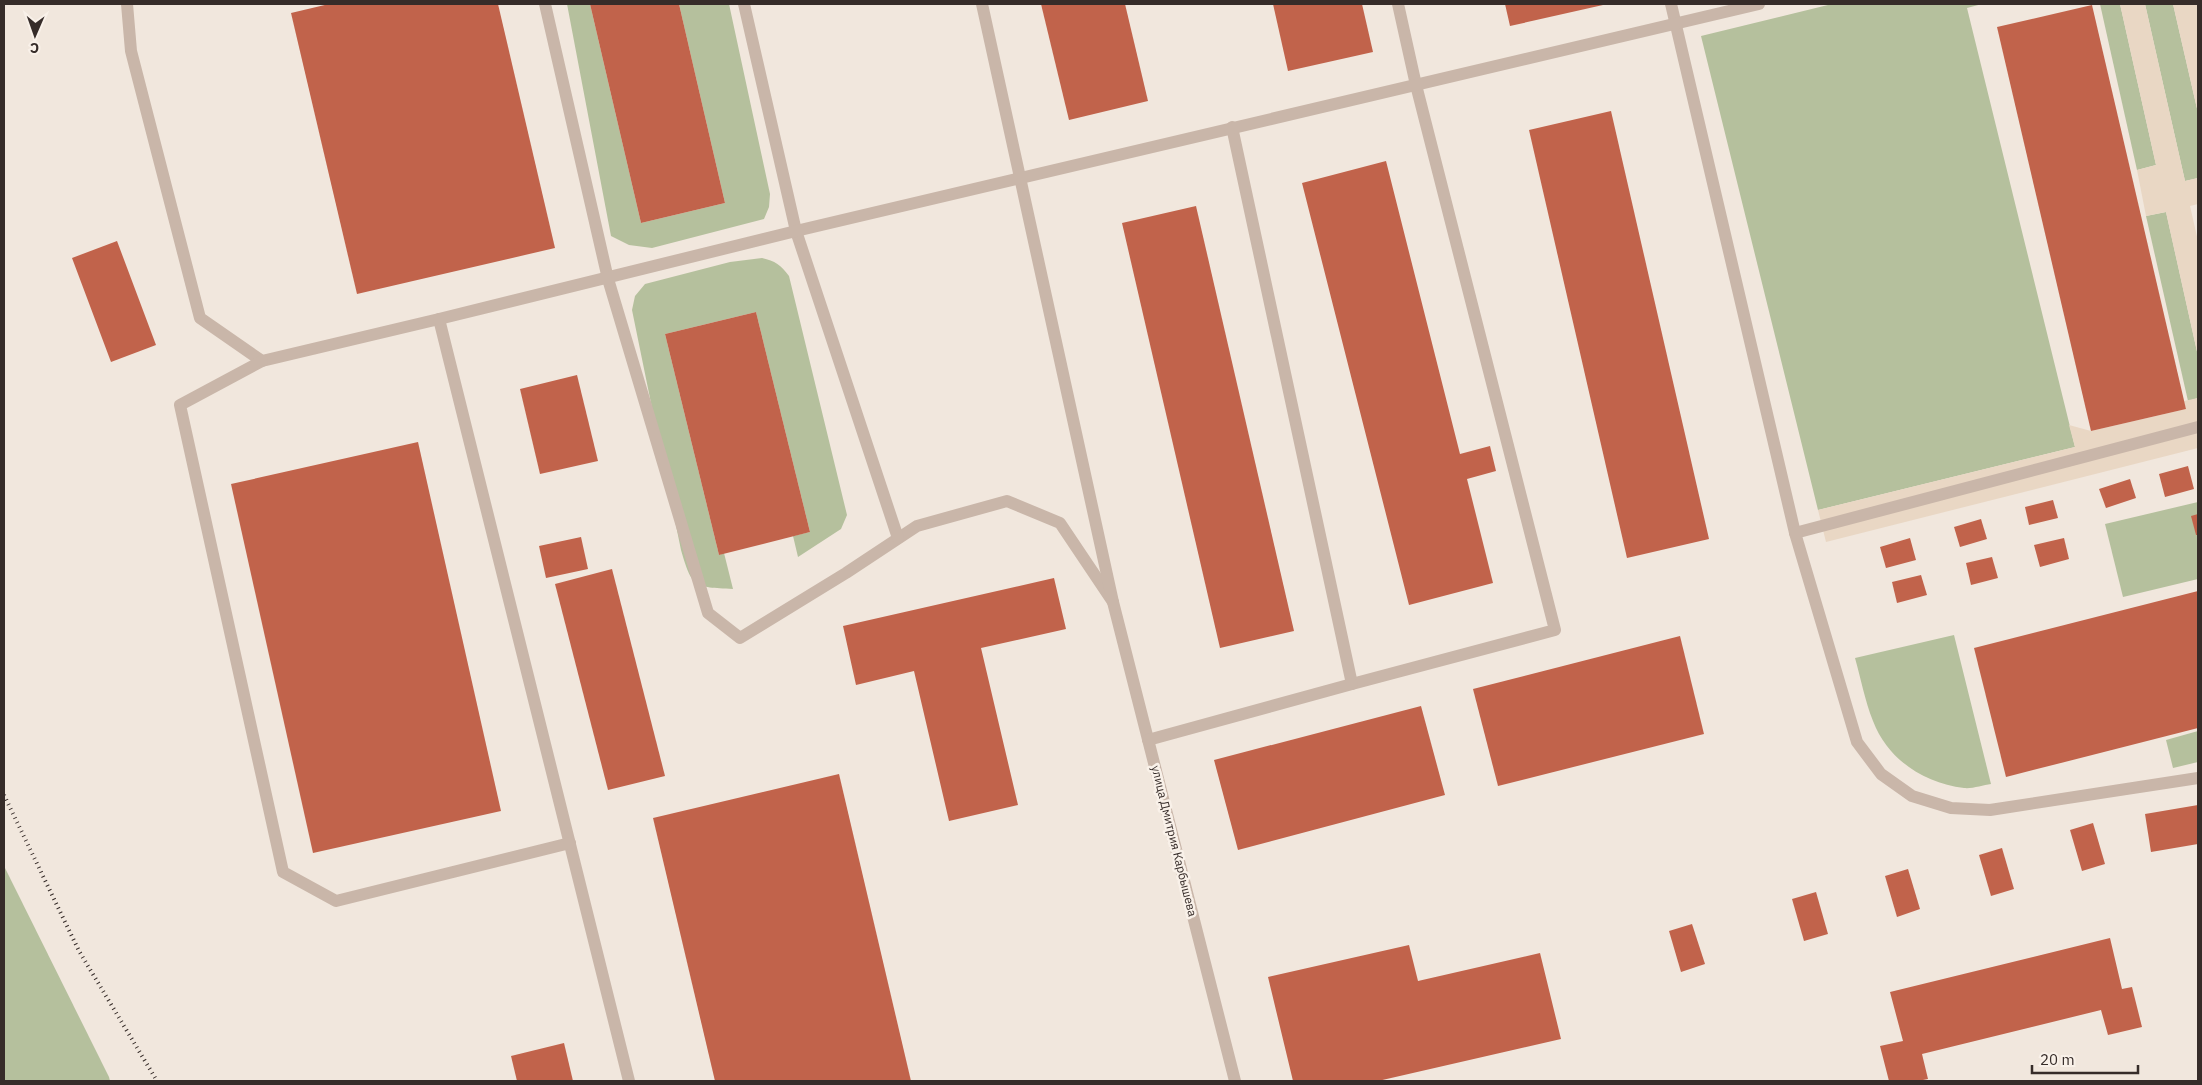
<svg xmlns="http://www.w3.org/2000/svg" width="2202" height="1085" viewBox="0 0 2202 1085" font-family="'IBM Plex Sans',sans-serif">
	<rect width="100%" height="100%" fill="#f1e7dd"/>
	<g fill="#b5c09d">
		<path d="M567 4H590L641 223 725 203 679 4H729L770 194 769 207 764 219 652 248 629 245 611 236Z"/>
		<path d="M1832 4H1982L1967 8 2075 447 1818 510 1701 36Z"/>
		<path d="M2100 4H2120L2156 165 2137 170Z"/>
		<path d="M2145 4H2173L2198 113V178L2185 181Z"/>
		<path d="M2166 212 2198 356V398L2188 401 2146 216Z"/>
		<path d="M762 258C775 261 781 265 789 276L847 515 841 529 798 557 793 536 810 532 756 312 665 334 719 555 724 553 733 589C694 587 692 588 681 550L632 310 635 296 645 284 730 262Z"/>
		<path d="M2198 502V579L2123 597 2105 524Z"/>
		<path d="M1954 635 1991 784C1983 785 1972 789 1964 788 1924 783 1888 760 1873 721 1865 701 1861 679 1855 658Z"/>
		<path d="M2198 731V762L2173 768 2166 740Z"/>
		<path d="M4 866 109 1077 110 1081H4Z"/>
	</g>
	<g fill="#e9d7c4">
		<path d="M2120 4H2145L2185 181 2198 178V204L2190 206 2198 241V356L2166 212 2146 216 2137 170 2156 165Z"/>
		<path d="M2173 4H2198V113Z"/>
		<path d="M2198 398V448L1826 542 1818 510 2075 447 2069 425 2091 431 2186 409 2184 401Z"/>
	</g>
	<g fill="#c1634b">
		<path d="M329 4H498L555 248 357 294 291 13Z"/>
		<path d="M590 4H679L725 203 641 223Z"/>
		<path d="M1041 4H1125L1148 101 1069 120Z"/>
		<path d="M1273 4H1362L1373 52 1288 71Z"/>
		<path d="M1505 4H1603V5L1510 26Z"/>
		<path d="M2092 5 2186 409 2091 431 1997 27Z"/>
		<path d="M1611 111 1709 539 1627 558 1529 130Z"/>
		<path d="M1386 161 1460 454 1490 446 1496 471 1467 479 1493 583 1409 605 1302 183Z"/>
		<path d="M1196 206 1294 631 1220 648 1122 223Z"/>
		<path d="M117 241 156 345 111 362 72 258Z"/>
		<path d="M756 312 810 532 719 555 665 334Z"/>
		<path d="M577 375 598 461 540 474 520 389Z"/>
		<path d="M418 442 501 811 313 853 231 484Z"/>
		<path d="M2188 466 2194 489 2165 497 2159 474Z"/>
		<path d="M2130 479 2136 498 2106 508 2099 489Z"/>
		<path d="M2053 500 2058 518 2029 525 2025 507Z"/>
		<path d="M2198 514V535H2196L2191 516Z"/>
		<path d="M1981 519 1987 539 1960 547 1954 527Z"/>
		<path d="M581 537 588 569 546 578 539 546Z"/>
		<path d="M1910 538 1916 560 1886 568 1880 547Z"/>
		<path d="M2064 538 2069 559 2040 567 2034 545Z"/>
		<path d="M1992 557 1998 578 1971 585 1966 563Z"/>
		<path d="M612 569 665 776 608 790 555 584Z"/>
		<path d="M1921 575 1927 595 1897 603 1892 582Z"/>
		<path d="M1054 578 1066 629 981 648 1018 805 949 821 914 671 856 685 843 626Z"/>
		<path d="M2198 591V728L2006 777 1974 648Z"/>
		<path d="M1680 636 1704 734 1498 786 1473 689Z"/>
		<path d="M1421 706 1445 795 1238 850 1214 760Z"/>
		<path d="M839 774 911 1081H715L653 818Z"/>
		<path d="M2198 805V844L2151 852 2145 814Z"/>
		<path d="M2093 823 2105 864 2082 871 2070 830Z"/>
		<path d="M2002 848 2014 889 1991 896 1979 855Z"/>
		<path d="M1908 869 1920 909 1897 917 1885 876Z"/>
		<path d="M1816 892 1828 934 1804 941 1792 899Z"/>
		<path d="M1692 924 1705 964 1681 972 1669 931Z"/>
		<path d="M2110 938 2122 989 2132 987 2142 1027 2108 1035 2101 1010 1922 1054 1928 1079 1918 1081H1889L1880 1046 1903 1041 1890 992Z"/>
		<path d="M1409 945 1418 981 1540 953 1561 1039 1378 1081H1293L1268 977Z"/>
		<path d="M564 1043 573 1081H517L511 1056Z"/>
	</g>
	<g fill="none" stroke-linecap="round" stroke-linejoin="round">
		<g stroke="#c9b6a9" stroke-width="12">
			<path d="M127 4 131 51 200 318 262 361 439 319 629 1081"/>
			<path d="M545 4 608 279 708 613 740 638 846 573 917 526 1007 501 1060 523 1113 602"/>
			<path d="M744 4 796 231 898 538"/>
			<path d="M982 4 1113 602 1235 1081"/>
			<path d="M1671 4 1795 533 1857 742 1881 774 1912 796 1951 808 1990 810 2198 778"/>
			<path d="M1232 127 1352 684 1555 630 1416 85 1398 4"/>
			<path d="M439 319 796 231 1759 4"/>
			<path d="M262 361 180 405 283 872 336 901 570 843"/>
			<path d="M1795 533 2198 427"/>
			<path d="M1148 740 1352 684"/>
		</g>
		<path stroke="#362c29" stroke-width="4" stroke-dasharray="1 4" stroke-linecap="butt" d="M4 795 79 951 157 1081"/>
	</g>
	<g text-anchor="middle" stroke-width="5" stroke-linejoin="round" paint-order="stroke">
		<g font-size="12" fill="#362c29" stroke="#f9f1e9">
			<text transform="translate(1174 841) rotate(76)" y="4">улица Дмитрия Карбышева</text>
		</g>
	</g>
	<rect width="2202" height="1085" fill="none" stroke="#362c29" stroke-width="10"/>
	<g transform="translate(35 35) rotate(182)" stroke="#f9f1e9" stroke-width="4" paint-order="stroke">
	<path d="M0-4L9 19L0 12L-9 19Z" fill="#362c29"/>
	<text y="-8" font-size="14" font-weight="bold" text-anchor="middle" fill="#362c29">С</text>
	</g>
	<path d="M2032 1065v8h106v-8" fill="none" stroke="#362c29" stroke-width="2.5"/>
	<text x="2040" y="1065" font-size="15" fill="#362c29" stroke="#f9f1e9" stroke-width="4" paint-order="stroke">20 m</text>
</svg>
